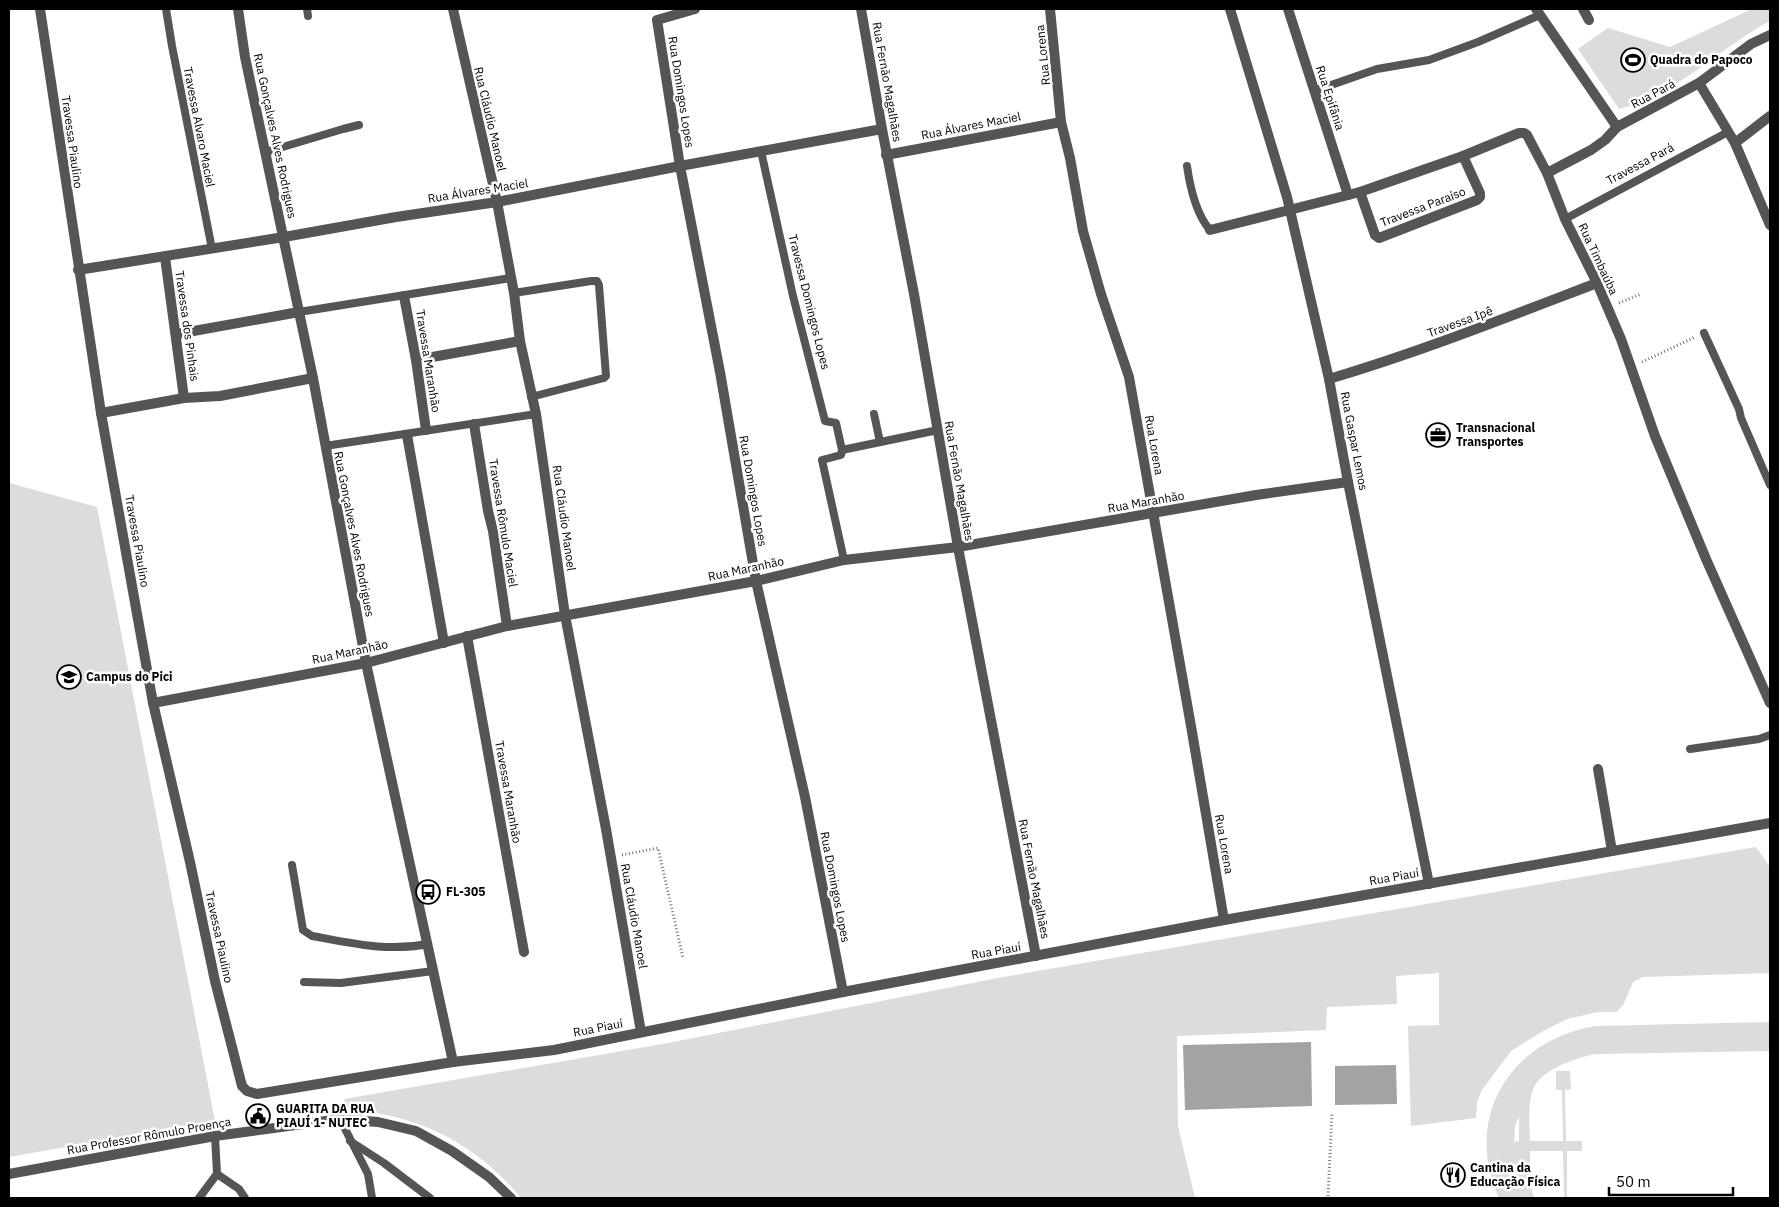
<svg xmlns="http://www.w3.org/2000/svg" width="1779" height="1207" viewBox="0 0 1779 1207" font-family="'IBM Plex Sans',sans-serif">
	<rect width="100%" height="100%" fill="#fff"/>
	<g fill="#dcdcdc" fill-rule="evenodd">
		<path d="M1752 9H1770V21C1719 48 1677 95 1619 109L1578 49 1608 28 1670 47Z"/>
		<path d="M9 483 97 507 215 1121 9 1157Z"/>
		<path d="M1756 847 1770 867V973L1643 977 1633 982 1623 1005 1617 1012H1598L1567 1019 1543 1031 1511 1051 1482 1090 1477 1102 1476 1118 1411 1126 1408 1026 1439 1025V973L1396 976 1397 1004 1327 1007 1326 1030 1177 1036 1178 1126 1195 1198H521C475 1142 416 1114 345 1109L344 1099 668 1043 1003 977Z"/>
		<path d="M1770 1022V1051L1595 1054C1576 1058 1539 1070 1533 1090 1527 1106 1530 1125 1530 1141H1563L1562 1090H1556V1071H1570L1571 1089 1565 1090 1566 1141H1582V1151H1567V1198H1564L1563 1151H1530V1182L1534 1198H1499C1462 1118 1511 1039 1596 1026ZM1519 1116V1141L1514 1142 1515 1127Z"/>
	</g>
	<g fill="#a3a3a3">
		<path d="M1311 1042 1312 1106 1185 1110 1183 1045Z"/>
		<path d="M1396 1065 1397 1104 1335 1105V1066Z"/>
	</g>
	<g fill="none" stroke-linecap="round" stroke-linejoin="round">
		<g stroke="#777" stroke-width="3" stroke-dasharray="1 2.5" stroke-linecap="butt">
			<path d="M1619 303 1641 294"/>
			<path d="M1642 362 1695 337"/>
			<path d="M622 855 658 848 683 958"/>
			<path d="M1328 1196 1332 1114"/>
		</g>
		<g stroke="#555" stroke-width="8">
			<path d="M166 9 172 46 212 249"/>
			<path d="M307 9 308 16"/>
			<path d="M1314 91 1377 69 1429 60 1478 42 1540 15"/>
			<path d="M761 151 793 296 825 421 836 423 842 450 841 455 822 460 844 560"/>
			<path d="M266 152 343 129 359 125"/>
			<path d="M1187 166C1190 187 1196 214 1210 230"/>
			<path d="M1565 219 1728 132"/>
			<path d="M514 293 591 281H597L599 285 606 376 604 378 531 397"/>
			<path d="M299 312 511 278"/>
			<path d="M1704 333 1739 409 1741 418 1770 485"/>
			<path d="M874 414 880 442"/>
			<path d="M325 446 536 414"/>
			<path d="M842 450 938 430"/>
			<path d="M1690 749 1759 739 1770 735"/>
			<path d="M292 865 303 930 312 936C352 943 386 952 428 944"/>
			<path d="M304 982 341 983 433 971"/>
			<path d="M340 1119 368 1174 372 1198"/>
			<path d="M350 1141 384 1163 430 1198"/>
			<path d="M217 1174 239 1189 245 1198"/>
			<path d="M199 1198 217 1174 215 1136"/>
		</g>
		<g stroke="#555" stroke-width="10">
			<path d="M40 9 101 413 153 703 190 862 215 981 242 1086 247 1091 257 1094 453 1062 554 1050 843 992 1224 920 1770 823"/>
			<path d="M238 9 245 57 313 378 366 663 453 1062"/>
			<path d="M453 9 497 202 514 293 520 341 536 414 565 615 606 829 641 1032"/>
			<path d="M695 9 657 20 680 166 720 372 756 581 805 797 843 992"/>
			<path d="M861 9 882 129 914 294 958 547 1036 956"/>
			<path d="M1050 9 1061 122 1070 158 1083 231 1101 294 1129 377 1191 726 1224 920"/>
			<path d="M1230 9 1287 197 1329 379 1348 482 1429 884"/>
			<path d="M1288 9 1348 195"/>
			<path d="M1536 9 1617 127"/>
			<path d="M1583 9 1589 20"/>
			<path d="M1699 83 1735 143 1770 225"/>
			<path d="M1735 143 1770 116"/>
			<path d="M886 155 1061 122"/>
			<path d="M1547 173 1591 150 1605 140 1617 127 1699 83 1751 44 1770 35"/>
			<path d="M1360 192 1375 235 1379 238 1477 200 1480 197V193L1463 156"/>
			<path d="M1210 230 1360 192 1463 156 1519 133H1524L1527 135 1547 173 1565 219 1597 283 1621 339 1655 436 1706 559 1770 703"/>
			<path d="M165 257 184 398"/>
			<path d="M78 270 284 237 396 217 497 202 680 166 882 129"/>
			<path d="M404 296 416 360 426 430"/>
			<path d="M177 334 299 312"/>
			<path d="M416 360 520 341"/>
			<path d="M1329 379C1420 352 1508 317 1597 283"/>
			<path d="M101 413 184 398 220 396 313 378"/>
			<path d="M474 424 488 511 493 531 507 626"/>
			<path d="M407 435 444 643"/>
			<path d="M467 636 524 952"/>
			<path d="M153 703 366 663 507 626 756 581 844 560 958 547 1256 495 1348 482"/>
			<path d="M1598 769 1612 851"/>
			<path d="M9 1174 215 1136 340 1119 378 1122 416 1131 452 1151 489 1177 511 1198"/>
		</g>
	</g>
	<defs>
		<g id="stadium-ring" transform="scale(1.25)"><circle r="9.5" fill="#fff" stroke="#000" stroke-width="1.5"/><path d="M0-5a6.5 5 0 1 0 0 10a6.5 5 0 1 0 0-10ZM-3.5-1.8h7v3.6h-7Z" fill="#000"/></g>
		<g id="office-ring" transform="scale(1.25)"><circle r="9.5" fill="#fff" stroke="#000" stroke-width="1.5"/><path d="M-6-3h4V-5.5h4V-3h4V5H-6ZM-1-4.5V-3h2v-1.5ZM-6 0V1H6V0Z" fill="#000"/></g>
		<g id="university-ring" transform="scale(1.25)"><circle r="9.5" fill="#fff" stroke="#000" stroke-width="1.5"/><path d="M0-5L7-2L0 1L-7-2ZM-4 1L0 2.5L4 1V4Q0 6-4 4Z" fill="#000"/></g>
		<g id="bus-ring" transform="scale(1.25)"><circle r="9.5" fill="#fff" stroke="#000" stroke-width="1.5"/><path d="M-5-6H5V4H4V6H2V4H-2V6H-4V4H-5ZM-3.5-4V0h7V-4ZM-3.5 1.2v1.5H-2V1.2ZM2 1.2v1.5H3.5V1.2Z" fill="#000"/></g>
		<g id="civic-ring" transform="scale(1.25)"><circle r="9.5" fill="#fff" stroke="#000" stroke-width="1.5"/><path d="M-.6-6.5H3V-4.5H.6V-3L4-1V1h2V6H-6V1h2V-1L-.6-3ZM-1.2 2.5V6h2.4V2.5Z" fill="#000"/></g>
		<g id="restaurant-ring" transform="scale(1.25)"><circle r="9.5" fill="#fff" stroke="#000" stroke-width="1.5"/><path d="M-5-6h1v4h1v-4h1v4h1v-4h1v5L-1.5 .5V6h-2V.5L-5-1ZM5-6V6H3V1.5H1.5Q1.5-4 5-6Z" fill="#000"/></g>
	</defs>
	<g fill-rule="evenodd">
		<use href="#stadium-ring" x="1633" y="60"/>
		<use href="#office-ring" x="1438" y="435"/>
		<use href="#university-ring" x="69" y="677"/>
		<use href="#bus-ring" x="428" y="892"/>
		<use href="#civic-ring" x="258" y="1116"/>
		<use href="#restaurant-ring" x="1453" y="1175"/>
	</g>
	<g text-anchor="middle" stroke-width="5" stroke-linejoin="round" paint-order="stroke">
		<g font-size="12" fill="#000" stroke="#fff">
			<text transform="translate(1043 55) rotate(-96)" y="4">Rua Lorena</text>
			<text transform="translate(887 82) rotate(80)" y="4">Rua Fernão Magalhães</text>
			<text transform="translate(681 92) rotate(81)" y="4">Rua Domingos Lopes</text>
			<text transform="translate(1653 94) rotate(-28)" y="4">Rua Pará</text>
			<text transform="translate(1330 98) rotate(72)" y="4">Rua Epifânia</text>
			<text transform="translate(490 119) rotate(77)" y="4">Rua Cláudio Manoel</text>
			<text transform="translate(971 126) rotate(-11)" y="4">Rua Álvares Maciel</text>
			<text transform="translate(199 127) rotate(79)" y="4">Travessa Alvaro Maciel</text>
			<text transform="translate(275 136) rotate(78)" y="4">Rua Gonçalves Alves Rodrigues</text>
			<text transform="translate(72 142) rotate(82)" y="4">Travessa Piaulino</text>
			<text transform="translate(1640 164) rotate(-28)" y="4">Travessa Pará</text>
			<text transform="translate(478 191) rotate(-9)" y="4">Rua Álvares Maciel</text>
			<text transform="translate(1423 207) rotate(-21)" y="4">Travessa Paraíso</text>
			<text transform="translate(1598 259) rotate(65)" y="4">Rua Timbaúba</text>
			<text transform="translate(809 302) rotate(76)" y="4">Travessa Domingos Lopes</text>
			<text transform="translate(1460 322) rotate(-20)" y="4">Travessa Ipê</text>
			<text transform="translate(187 326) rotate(82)" y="4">Travessa dos Pinhais</text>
			<text transform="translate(428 361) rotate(81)" y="4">Travessa Maranhão</text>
			<text transform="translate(1354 441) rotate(79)" y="4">Rua Gaspar Lemos</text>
			<text transform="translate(1154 445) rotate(80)" y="4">Rua Lorena</text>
			<text transform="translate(959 481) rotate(80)" y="4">Rua Fernão Magalhães</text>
			<text transform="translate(753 491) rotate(80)" y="4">Rua Domingos Lopes</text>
			<text transform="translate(1146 502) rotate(-10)" y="4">Rua Maranhão</text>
			<text transform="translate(564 518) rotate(82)" y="4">Rua Cláudio Manoel</text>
			<text transform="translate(503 523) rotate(81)" y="4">Travessa Rômulo Maciel</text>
			<text transform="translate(354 534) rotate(79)" y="4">Rua Gonçalves Alves Rodrigues</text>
			<text transform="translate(137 541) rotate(80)" y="4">Travessa Piaulino</text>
			<text transform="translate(746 569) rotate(-12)" y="4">Rua Maranhão</text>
			<text transform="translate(350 652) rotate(-12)" y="4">Rua Maranhão</text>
			<text transform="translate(508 792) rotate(80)" y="4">Travessa Maranhão</text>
			<text transform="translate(1224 844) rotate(80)" y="4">Rua Lorena</text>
			<text transform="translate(1394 877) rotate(-10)" y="4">Rua Piauí</text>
			<text transform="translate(1034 879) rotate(79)" y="4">Rua Fernão Magalhães</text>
			<text transform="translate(835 887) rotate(79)" y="4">Rua Domingos Lopes</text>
			<text transform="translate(634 916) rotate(80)" y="4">Rua Cláudio Manoel</text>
			<text transform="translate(219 937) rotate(78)" y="4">Travessa Piaulino</text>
			<text transform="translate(996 951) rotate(-10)" y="4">Rua Piauí</text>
			<text transform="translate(598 1028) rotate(-11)" y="4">Rua Piauí</text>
			<text transform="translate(149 1136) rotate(-10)" y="4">Rua Professor Rômulo Proença</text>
		</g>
		<g font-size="12" font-weight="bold" fill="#000" stroke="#fff" text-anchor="start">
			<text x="1650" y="64">Quadra do Papoco</text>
			<text x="1456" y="432">Transnacional<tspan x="1456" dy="14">Transportes</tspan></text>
			<text x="86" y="681">Campus do Pici</text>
			<text x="446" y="896">FL-305</text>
			<text x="276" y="1113">GUARITA DA RUA<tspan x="276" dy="14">PIAUÍ 1- NUTEC</tspan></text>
			<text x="1470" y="1172">Cantina da<tspan x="1470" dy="14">Educação Física</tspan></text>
		</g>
	</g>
	<rect width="1779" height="1207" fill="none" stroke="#000000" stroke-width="20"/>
	<path d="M1609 1187v8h124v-8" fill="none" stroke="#000000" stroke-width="2.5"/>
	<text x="1616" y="1187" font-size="15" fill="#000000" stroke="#ffffff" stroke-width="4" paint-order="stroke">50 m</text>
</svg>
